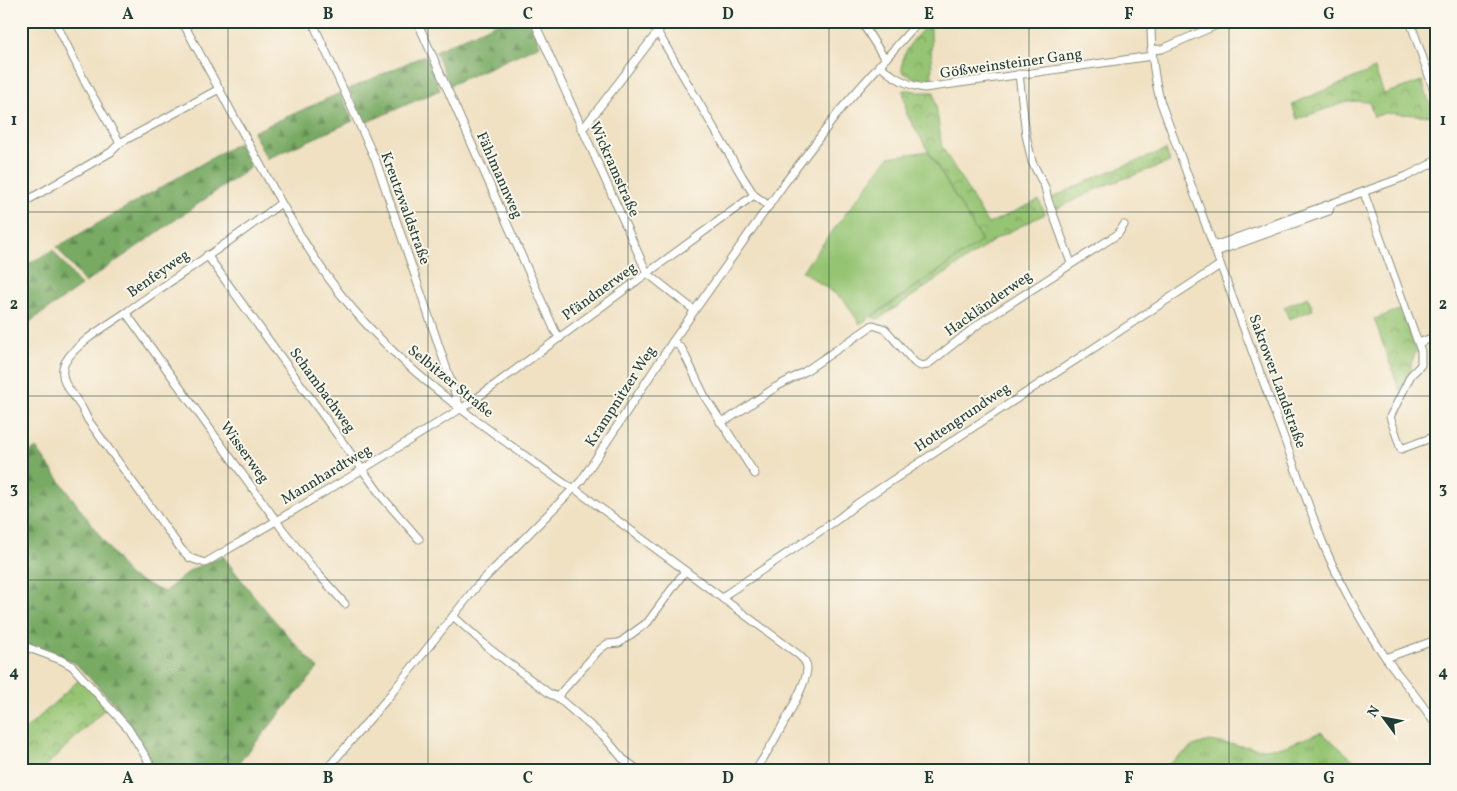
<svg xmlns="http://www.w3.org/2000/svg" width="1457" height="791" viewBox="0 0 1457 791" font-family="Vollkorn,serif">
	<defs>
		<pattern id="grass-tufts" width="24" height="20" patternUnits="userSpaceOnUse" patternTransform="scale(1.25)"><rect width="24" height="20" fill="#95c472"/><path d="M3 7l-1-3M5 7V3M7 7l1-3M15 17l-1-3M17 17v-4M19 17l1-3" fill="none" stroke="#79a05e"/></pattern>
		<pattern id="forest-firs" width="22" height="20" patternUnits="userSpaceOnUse" patternTransform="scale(1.25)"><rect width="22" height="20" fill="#78aa64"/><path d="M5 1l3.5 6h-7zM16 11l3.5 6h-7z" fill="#628c53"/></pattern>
		<pattern id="park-crowns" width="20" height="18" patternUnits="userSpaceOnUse" patternTransform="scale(1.25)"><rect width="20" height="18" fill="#95c472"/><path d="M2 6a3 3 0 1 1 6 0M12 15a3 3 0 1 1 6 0" fill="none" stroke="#79a05e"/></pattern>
	</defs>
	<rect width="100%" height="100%" fill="#fbf7ec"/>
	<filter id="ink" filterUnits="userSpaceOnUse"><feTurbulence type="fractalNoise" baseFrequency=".02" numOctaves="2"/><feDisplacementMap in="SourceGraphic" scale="10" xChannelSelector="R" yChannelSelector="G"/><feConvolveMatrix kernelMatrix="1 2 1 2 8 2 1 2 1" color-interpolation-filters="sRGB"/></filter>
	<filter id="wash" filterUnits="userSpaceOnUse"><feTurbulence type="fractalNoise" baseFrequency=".0096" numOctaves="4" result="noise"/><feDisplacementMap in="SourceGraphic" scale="20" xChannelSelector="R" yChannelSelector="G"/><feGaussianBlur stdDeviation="1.12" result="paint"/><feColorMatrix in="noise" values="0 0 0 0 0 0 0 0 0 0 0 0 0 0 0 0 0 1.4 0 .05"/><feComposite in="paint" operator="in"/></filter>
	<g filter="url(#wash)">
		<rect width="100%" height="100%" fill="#f0e1c3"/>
		<path fill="url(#grass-tufts)" stroke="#5a8053" d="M1321 732 1365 770H1161L1193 746 1209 741 1263 749 1283 747Z"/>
		<g fill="url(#forest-firs)" stroke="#4c744c">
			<path d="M501 21H530L540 45 450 85 435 51Z"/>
			<path d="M425 55 440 90 365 123 349 89Z"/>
			<path d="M340 93 353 121 267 159 253 132Z"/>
			<path d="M238 143 251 167 85 283 57 247Z"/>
			<path d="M53 250 81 286 21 328V268Z"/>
			<path d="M36 448 129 576 164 592 192 569 223 556C253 596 284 633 318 668L233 770H157L126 719 113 702 75 663 21 642V459Z"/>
		</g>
		<g fill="url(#park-crowns)" stroke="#5a8053">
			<path d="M924 28H931L932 79 914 78 902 72C901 53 911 42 924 28Z"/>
			<path d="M1375 69 1384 94 1422 81 1434 116 1385 113 1374 117 1369 102 1349 101 1297 119 1292 104Z"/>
			<path d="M903 90H910L919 92H934L942 147 988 224 1039 200 1045 214 999 237 879 319 873 318 872 317 982 241 907 115Z"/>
			<path d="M1166 150 1170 162 1104 186 1056 209 1052 198 1100 175Z"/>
			<path d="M1308 297 1313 310 1289 319 1284 307Z"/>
			<path d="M1402 309 1416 351 1411 364V369L1400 391 1374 319Z"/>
			<path d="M81 678 108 706 42 770H21V734Z"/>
		</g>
		<path fill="#95c472" stroke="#5a8053" d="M928 151 982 241 860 324 844 300 802 271 889 157Z"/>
	</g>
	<g filter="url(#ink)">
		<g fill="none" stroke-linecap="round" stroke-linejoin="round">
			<g stroke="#888f7c" stroke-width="9">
				<g id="minor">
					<path d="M55 21 87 86 120 143"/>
					<path d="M182 21C209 70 235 119 262 168 289 217 315 265 352 308 412 379 490 431 565 484L575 489 799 655C803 659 807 662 807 668 808 686 767 753 756 770"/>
					<path d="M312 21 376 161 460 408"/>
					<path d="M417 21 555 331 560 338"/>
					<path d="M534 21 647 273 694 310"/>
					<path d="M651 21 742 176 754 195 769 206"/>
					<path d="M861 21 881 53 886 58"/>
					<path d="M1151 21C1151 50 1153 76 1161 103L1320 536C1336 576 1361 623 1386 658 1402 681 1422 701 1436 726"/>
					<path d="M1410 21 1436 96"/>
					<path d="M1151 50 1162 49 1226 21"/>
					<path d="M879 65C893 77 906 85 924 88L1152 56"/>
					<path d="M1019 74 1026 135 1032 162 1045 187 1048 200 1071 263"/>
					<path d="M581 128 585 126 666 21"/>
					<path d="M21 190 27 200"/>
					<path d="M1364 193 1421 351V365L1411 375 1390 417 1401 449 1436 436"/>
					<path d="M281 203C232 241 179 275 128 311 110 324 77 342 66 361 61 368 62 375 65 383L82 408 88 420 181 549 190 558 205 563 355 474 470 403 754 195"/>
					<path d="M21 204 111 152 120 143 219 89"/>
					<path d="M1214 246 1407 176 1429 165 1436 159"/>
					<path d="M1216 252 1329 211 1331 204"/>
					<path d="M207 255 383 498 419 539"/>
					<path d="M126 313 280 526 312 567 345 604"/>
					<path d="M673 341 682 349 705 397 755 474"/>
					<path d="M1419 343 1436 336"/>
					<path d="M720 422 730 418 776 387 804 372 873 325 885 329 915 363 921 366 927 365 980 323 1118 234 1124 225"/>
					<path d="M723 599 728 593 838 519 858 503 1220 265"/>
					<path d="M453 616 490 649 550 694 557 697 606 739 623 759 638 770"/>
					<path d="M21 645 61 660 72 666 128 728 154 770"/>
					<path d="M1386 658 1436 640"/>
					<path d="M557 697 599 650 607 644 619 643 648 622 685 571"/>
					<path d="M326 770 386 700 477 586 581 481 673 341 784 184 841 109 919 21"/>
				</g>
			</g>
			<use href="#minor" stroke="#fff" stroke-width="7"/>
		</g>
	</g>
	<path fill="none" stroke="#1f3d34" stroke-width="1" stroke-opacity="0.55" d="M228 21V770M428 21V770M628 21V770M829 21V770M1029 21V770M1229 21V770M21 212H1436M21 396H1436M21 580H1436"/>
	<g text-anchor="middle" stroke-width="4" stroke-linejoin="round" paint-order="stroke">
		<g font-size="15" fill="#1f3d34" stroke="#fbf7ec">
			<text transform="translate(1011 63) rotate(-8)" y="5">Gößweinsteiner Gang</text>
			<text transform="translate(615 169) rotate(66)" y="5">Wickramstraße</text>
			<text transform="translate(500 175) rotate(66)" y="5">Fählmannweg</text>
			<text transform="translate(406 208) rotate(70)" y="5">Kreutzwaldstraße</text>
			<text transform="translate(158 273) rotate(-35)" y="5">Benfeyweg</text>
			<text transform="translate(599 291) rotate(-36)" y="5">Pfändnerweg</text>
			<text transform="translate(988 303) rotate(-35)" y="5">Hackländerweg</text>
			<text transform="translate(451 381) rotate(39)" y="5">Selbitzer Straße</text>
			<text transform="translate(1278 381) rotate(70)" y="5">Sakrower Landstraße</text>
			<text transform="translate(323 390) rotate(54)" y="5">Schambachweg</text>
			<text transform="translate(620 396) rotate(-57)" y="5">Krampnitzer Weg</text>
			<text transform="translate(962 417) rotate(-34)" y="5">Hottengrundweg</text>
			<text transform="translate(245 452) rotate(54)" y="5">Wisserweg</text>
			<text transform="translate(326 474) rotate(-31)" y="5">Mannhardtweg</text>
		</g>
	</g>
	<rect width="1457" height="791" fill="none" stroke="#fbf7ec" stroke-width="55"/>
	<g transform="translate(1384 718) rotate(302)" stroke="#fbf7ec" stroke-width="4" paint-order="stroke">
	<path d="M0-4L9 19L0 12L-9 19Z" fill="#1f3d34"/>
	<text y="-8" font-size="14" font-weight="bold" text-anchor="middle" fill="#1f3d34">N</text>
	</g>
	<rect x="28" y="28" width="1402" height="736" fill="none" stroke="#1f3d34" stroke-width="2"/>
	<g font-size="16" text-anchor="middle" font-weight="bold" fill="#1f3d34">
		<text x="128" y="19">A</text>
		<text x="328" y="19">B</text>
		<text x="528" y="19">C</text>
		<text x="728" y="19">D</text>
		<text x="929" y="19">E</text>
		<text x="1129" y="19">F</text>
		<text x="1329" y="19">G</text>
		<text x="14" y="125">1</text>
		<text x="1443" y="125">1</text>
		<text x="14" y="309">2</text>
		<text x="1443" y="309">2</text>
		<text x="14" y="493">3</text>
		<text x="1443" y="493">3</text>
		<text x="14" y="677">4</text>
		<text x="1443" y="677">4</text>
		<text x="128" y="783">A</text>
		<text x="328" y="783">B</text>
		<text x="528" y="783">C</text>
		<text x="728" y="783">D</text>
		<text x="929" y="783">E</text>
		<text x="1129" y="783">F</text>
		<text x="1329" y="783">G</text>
	</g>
</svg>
